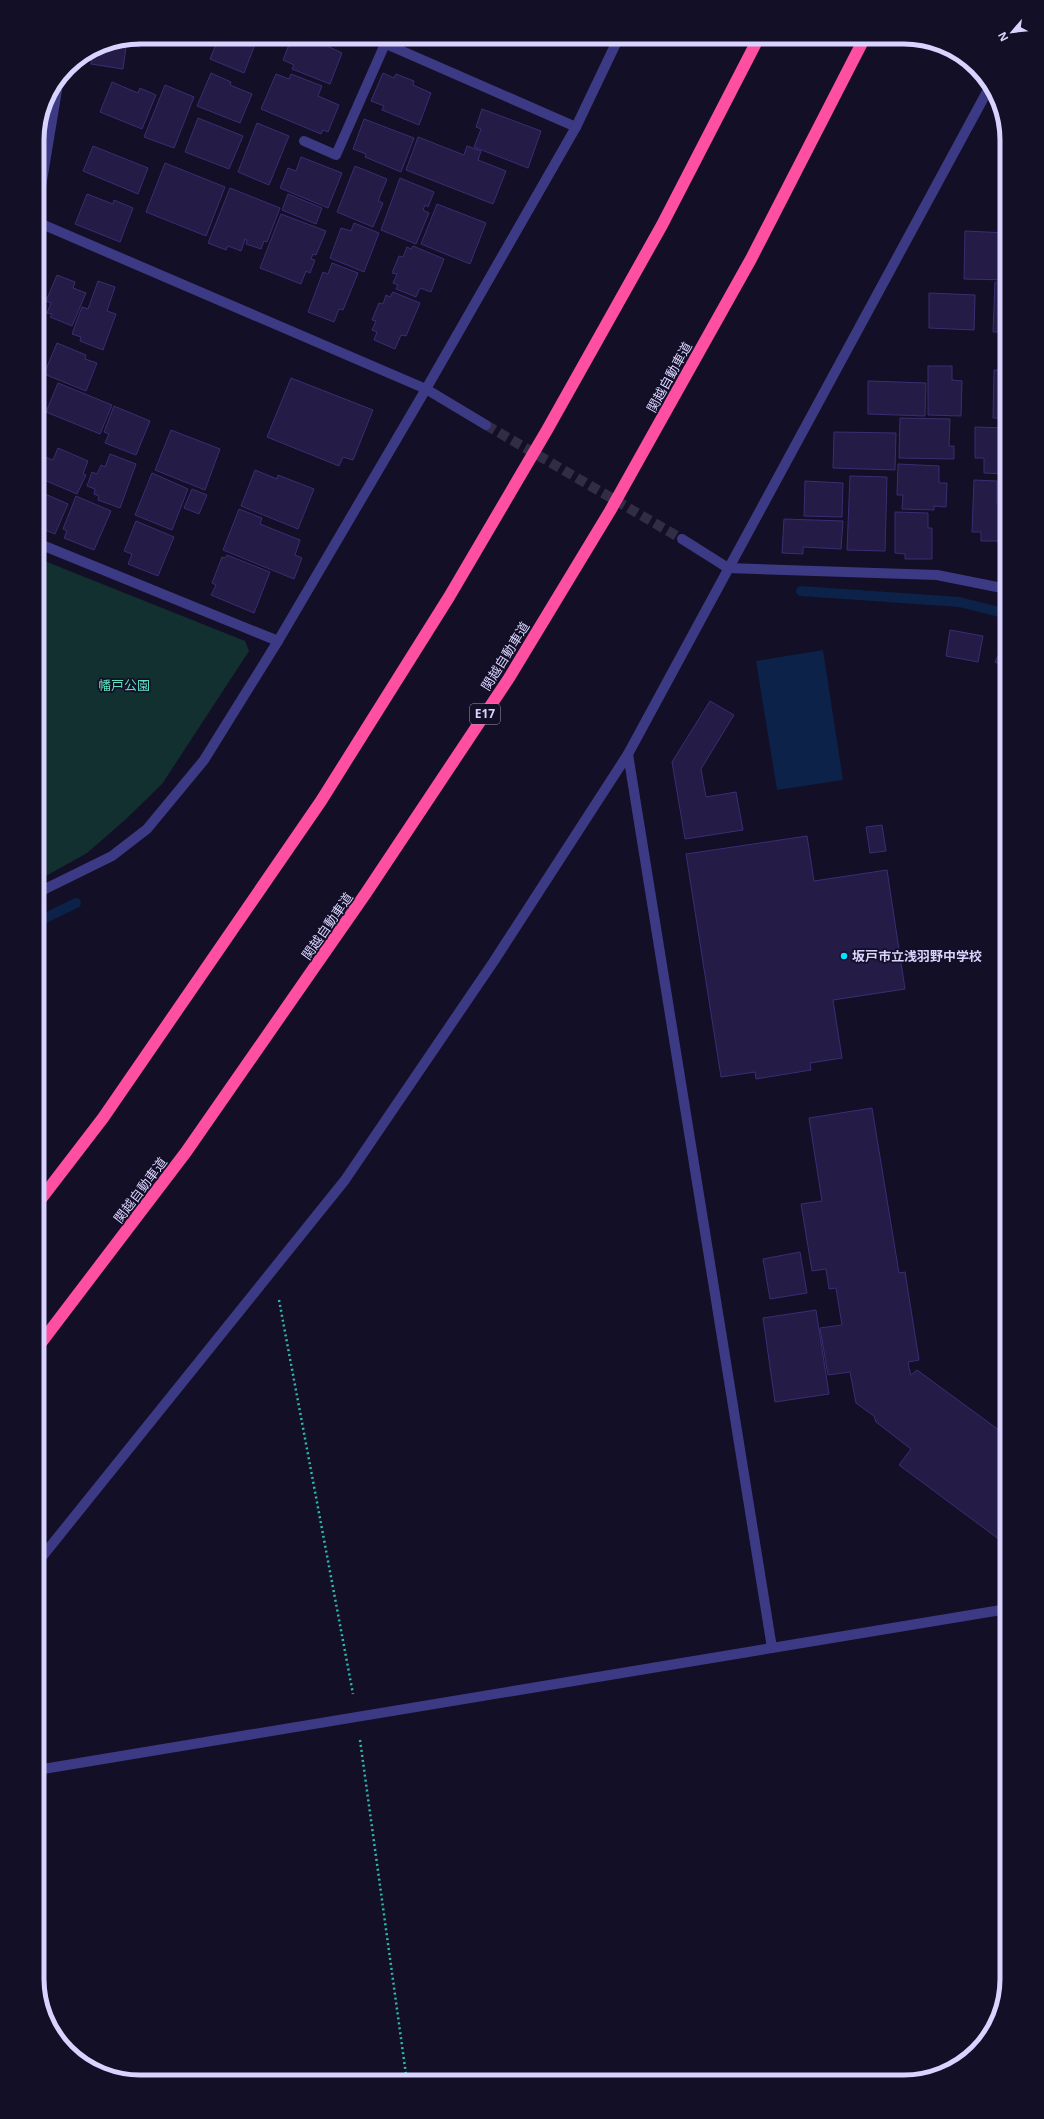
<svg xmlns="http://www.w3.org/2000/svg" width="1044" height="2119" viewBox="0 0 1044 2119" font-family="'Noto Sans','Noto Sans JP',sans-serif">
	<rect width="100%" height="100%" fill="#130f26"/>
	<path fill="#12302f" d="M37 558 245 641 249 651 162 784 126 819 87 853 37 881Z"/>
	<path fill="#0c2248" d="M823 650 843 780 777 790 756 661Z"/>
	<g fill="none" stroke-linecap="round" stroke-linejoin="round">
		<g stroke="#0c2248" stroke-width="10">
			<path d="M801 591 959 602 1007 614"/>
			<path d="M37 922 76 903"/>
		</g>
	</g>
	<g fill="#241b47" stroke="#3b2d73">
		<path d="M141 37 140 47 111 43 140 37Z"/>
		<path d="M219 37H258L244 73 210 59Z"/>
		<path d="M292 37H315L327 42 325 45 342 53 330 84 292 69 294 65 283 60Z"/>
		<path d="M105 44 126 47 123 69 91 64 93 50Z"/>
		<path d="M211 73 231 82 230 85 252 94 240 123 197 106Z"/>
		<path d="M383 73 394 78 396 74 414 81 413 85 431 93 419 125 382 110 384 106 371 101Z"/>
		<path d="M276 74 289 79 291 74 322 86 318 96 339 105 328 132 323 130 321 134 261 109Z"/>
		<path d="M112 82 138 93 140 88 156 95 142 129 100 112Z"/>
		<path d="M165 85 194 97 174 148 144 137Z"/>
		<path d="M482 109 541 131 528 168 474 147 481 129 476 127Z"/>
		<path d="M198 118 243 136 229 169 185 152Z"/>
		<path d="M364 119 414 138 401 172 365 157 366 154 353 149Z"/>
		<path d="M257 123 289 136 269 185 238 172Z"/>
		<path d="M418 137 464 155 467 146 481 151 478 160 506 171 493 204 406 170Z"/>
		<path d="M93 146 148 168 138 194 83 171Z"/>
		<path d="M301 157 342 173 328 208 280 188 288 168 296 171Z"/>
		<path d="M165 163 225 187 206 236 146 212Z"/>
		<path d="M355 166 387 179 378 201 383 203 373 227 337 212Z"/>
		<path d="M400 178 434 192 428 207 425 205 423 210 429 213 416 244 381 230Z"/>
		<path d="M230 188 280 208 267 242 264 241 261 249 246 244 247 240 245 239 241 251 228 246 226 250 208 243Z"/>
		<path d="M87 194 113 204 114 200 133 208 120 242 75 224Z"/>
		<path d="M288 194 322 208 316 224 282 210Z"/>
		<path d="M437 204 486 223 470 264 421 244Z"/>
		<path d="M281 214 326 231 316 255 313 254 311 259 315 260 310 273 306 271 301 284 260 268Z"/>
		<path d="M354 223 379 233 364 272 330 258 341 228 351 231Z"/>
		<path d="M965 231 1007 233V280L964 279Z"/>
		<path d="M413 246 444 259 431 292 420 288 416 297 396 289 398 285 393 283 397 274 392 273 399 256 403 257 407 247 411 249Z"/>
		<path d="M332 263 358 273 343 310 339 309 334 322 308 312 323 272 328 274Z"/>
		<path d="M57 275 75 282 73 288 86 293 72 326 50 317 52 314 47 313 51 303 46 301Z"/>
		<path d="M98 281 115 287 107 311 116 314 103 350 80 341 81 337 72 334 82 307 88 309Z"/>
		<path d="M995 282 1007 283V340H1004V332H993Z"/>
		<path d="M393 292 420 303 406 336 401 335 395 349 374 340 377 332 372 330 376 321 372 320 379 303 383 304 386 295 390 297Z"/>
		<path d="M929 293 975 295 974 330 929 328Z"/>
		<path d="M57 343 86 355 85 359 97 363 86 391 44 374Z"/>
		<path d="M928 366H952V380L962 381 961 416 928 415Z"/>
		<path d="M994 370H1007V418H993Z"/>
		<path d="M291 378 373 410 353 460 343 457 339 466 267 437Z"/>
		<path d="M868 381 926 383 925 416 868 414Z"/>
		<path d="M58 383 112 405 100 434 46 412Z"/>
		<path d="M114 406 150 421 136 455 105 443 109 434 104 432Z"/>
		<path d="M900 418 950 419 949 446H954V459L899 458Z"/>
		<path d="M975 427 1007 428V474L984 473V458H975Z"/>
		<path d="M171 430 220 449 205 490 155 470Z"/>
		<path d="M834 432 896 433 895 470 833 468Z"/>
		<path d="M58 448 88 461 83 474 86 475 77 494 37 477V454L53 460Z"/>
		<path d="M110 454 136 464 120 508 98 500 99 496 94 494 95 489 87 486 92 472 97 474 101 465 105 467Z"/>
		<path d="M898 464 939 466V483H947L946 507 934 506V510L902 509 903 495H897Z"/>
		<path d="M255 470 277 479 278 475 314 489 298 529 241 506Z"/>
		<path d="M152 473 188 489 172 530 135 515Z"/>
		<path d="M850 476 887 477 885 551 847 550Z"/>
		<path d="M974 480 997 481V503L1006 504 1005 541H981V532H972Z"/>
		<path d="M805 481 843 483 842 517 804 516Z"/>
		<path d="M192 489 207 495 199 514 184 508Z"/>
		<path d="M45 494 68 504 55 534 37 527V500L42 502Z"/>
		<path d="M76 496 111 511 94 550 64 538 67 531 63 529Z"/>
		<path d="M239 509 262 518 260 524 300 540 295 555 302 558 294 579 223 550Z"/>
		<path d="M895 512 928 513V528H932V559H905V554L895 553Z"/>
		<path d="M784 519 843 521 841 549 803 547V554L782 553Z"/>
		<path d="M136 521 174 537 158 576 128 564 132 554 124 551Z"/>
		<path d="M227 555 270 572 254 613 211 595 216 585 212 583 222 557 225 558Z"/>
		<path d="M950 630 983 636 978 662 946 656Z"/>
		<path d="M1004 644 1007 645V668L995 662Z"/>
		<path d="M710 701 734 715 701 769 706 797 736 792 743 830 685 839 672 762Z"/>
		<path d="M882 825 886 851 870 853 866 827Z"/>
		<path d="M807 836 814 881 887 870 905 989 833 1000 842 1058 810 1063 811 1070 756 1079 755 1072 721 1077 686 854Z"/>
		<path d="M872 1108 899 1273 905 1272 919 1360 908 1362 909 1368 911 1375 917 1370 1007 1436V1539L1004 1543 899 1465 911 1449 876 1422 874 1416 856 1403 850 1372 828 1375 820 1328 842 1325 836 1288 829 1289 826 1269 812 1271 801 1204 822 1201 809 1118Z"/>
		<path d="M800 1252 807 1293 770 1299 763 1259Z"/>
		<path d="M816 1310 829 1394 775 1402 763 1318Z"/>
	</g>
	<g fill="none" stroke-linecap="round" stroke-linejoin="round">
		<path stroke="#312d47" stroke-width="10" stroke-dasharray="10 5" stroke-linecap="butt" d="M486 425 682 539"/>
		<g stroke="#2fb8b0" stroke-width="2.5" stroke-dasharray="2 3" stroke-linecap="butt">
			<path d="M279 1300 353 1694"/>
			<path d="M360 1740 407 2082"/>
		</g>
		<path stroke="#3d3a85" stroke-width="10" d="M304 141 336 155 385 44"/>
		<g stroke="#3d3a85" stroke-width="10">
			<path d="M370 37 576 127"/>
			<path d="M37 211 59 78"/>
			<path d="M37 222 426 389 486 425"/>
			<path d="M682 539 728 568 937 575 1007 589"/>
			<path d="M37 543 278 641"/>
			<path d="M628 754 772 1648"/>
			<path d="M37 893 112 856 147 829 204 760 278 641 426 389 576 127 619 37"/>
			<path d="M37 1563 345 1180 494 961 628 754 989 88"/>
			<path d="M37 1770C360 1716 683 1662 1007 1609"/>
		</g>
		<g stroke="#ff4fa3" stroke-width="12">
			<path d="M37 1204 103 1118 321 801 449 597 547 430 662 225 759 37"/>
			<path d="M37 1348 186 1152 366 893 509 678 610 511 751 259 865 37"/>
		</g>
	</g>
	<circle fill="#00e5ff" stroke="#130f26" stroke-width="1.5" cx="844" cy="956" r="4"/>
	<g text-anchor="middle" stroke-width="3.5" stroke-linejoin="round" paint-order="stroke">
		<rect fill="#130f26" stroke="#9e99be" stroke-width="1" x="470" y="704" width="30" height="20" rx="3"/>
		<g font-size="12" font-weight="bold" fill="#d9d4ff">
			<text x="485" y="718">E17</text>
		</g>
		<g font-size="13" fill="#d9d4ff" stroke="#130f26">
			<text transform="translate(669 377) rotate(-61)" y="5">関越自動車道</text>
			<text transform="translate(505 656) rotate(-58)" y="5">関越自動車道</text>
			<text transform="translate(327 926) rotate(-55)" y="5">関越自動車道</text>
			<text transform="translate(140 1190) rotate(-53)" y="5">関越自動車道</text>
		</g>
		<g font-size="13" fill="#5fe0c0" stroke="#130f26">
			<text x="124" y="690">幡戸公園</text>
		</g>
		<g font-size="13" font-weight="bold" fill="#d9d4ff" stroke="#130f26" text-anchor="start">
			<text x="852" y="961">坂戸市立浅羽野中学校</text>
		</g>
	</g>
	<path d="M0 0H1044V2119H0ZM140 44H904A96 96 0 0 1 1000 140V1979A96 96 0 0 1 904 2075H140A96 96 0 0 1 44 1979V140A96 96 0 0 1 140 44Z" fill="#130f26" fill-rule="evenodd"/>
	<path fill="none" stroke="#d9d4ff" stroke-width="5" d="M140 44H904A96 96 0 0 1 1000 140V1979A96 96 0 0 1 904 2075H140A96 96 0 0 1 44 1979V140A96 96 0 0 1 140 44Z"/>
	<g transform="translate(1012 32) rotate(242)" stroke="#130f26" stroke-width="3" paint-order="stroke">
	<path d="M0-3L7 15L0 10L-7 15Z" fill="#d9d4ff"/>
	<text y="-6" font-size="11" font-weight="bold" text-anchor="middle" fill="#d9d4ff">N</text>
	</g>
</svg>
